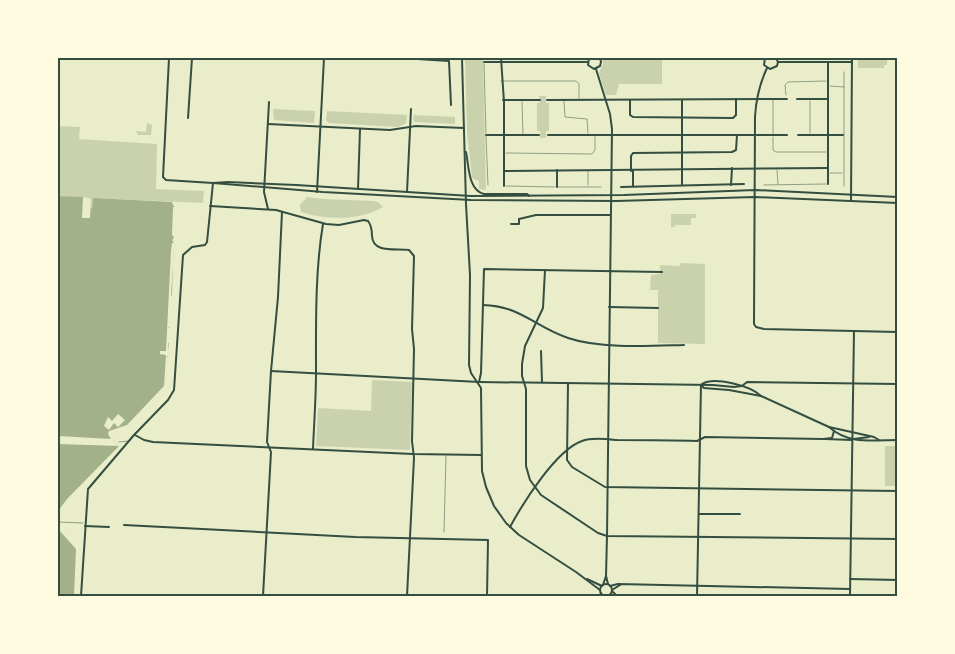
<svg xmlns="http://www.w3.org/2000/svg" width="955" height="654" viewBox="0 0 955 654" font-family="'Source Serif 4',serif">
	<rect width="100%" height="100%" fill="#e9edc9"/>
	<g fill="#cad2ad">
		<path d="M465 58H483L486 190 479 189V181L472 178 467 132Z"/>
		<path d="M602 58H662V84H619L616 95H606L599 73 603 64Z"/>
		<path d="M858 58H887V65H884V68H858Z"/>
		<path d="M539 96H546V103H549V131H546V138H540V131H537V103H540Z"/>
		<path d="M273 109 315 111 314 123 274 120Z"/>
		<path d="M327 111 407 115 406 123 398 127 329 123 326 120Z"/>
		<path d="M414 115 455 117V124L415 122 413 120Z"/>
		<path d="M147 123 152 125 151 135H138L136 131 146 132Z"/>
		<path d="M58 126 80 127 79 139 157 144 156 189 204 191 203 203 93 198 92 211H90V198L58 196Z"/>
		<path d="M307 197 323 199 374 201 378 202 383 207C360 221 326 220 301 212L300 205Z"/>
		<path d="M671 214H696V218H691V225H675V227H671Z"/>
		<path d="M680 263 705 264V344L658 343V290H650L651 275 660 274V265L680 266Z"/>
		<path d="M372 380 412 382 410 450 316 446 318 408 371 411Z"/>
		<rect x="885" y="446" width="12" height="40"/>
	</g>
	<g fill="#a3b18a">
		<path d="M58 196 83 197V203H90V208L92 209 93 198 173 202 175 207 172 293 166 386 125 429 111 433 112 439 119 446 67 499 58 511Z"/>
		<path d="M58 529 76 549 74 596H58Z"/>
	</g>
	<g fill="#e9edc9">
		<path d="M83 197 86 198V201H90L91 198 90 218H82Z"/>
		<path d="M172 202H176L177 203 171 295 172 296V310L171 327H168L170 328V342L168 343 169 356H167L168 358V376L166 389 127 429 117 435H112V439L119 446 58 444V436L111 439 108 434 109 431 127 425 164 386 166 355 160 354V351H166L171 251 172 243H174L172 240 174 238 172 234 173 207H175L173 205Z"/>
		<path d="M118 414 125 420 118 427 114 423 109 430 104 426 108 417 112 421Z"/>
	</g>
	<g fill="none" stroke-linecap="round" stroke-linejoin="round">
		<g stroke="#344e41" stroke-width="0.5">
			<path d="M484 64 486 133"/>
			<path d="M501 81H576L579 84V98"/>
			<path d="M830 86 844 87"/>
			<path d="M786 95 785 85 788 82 826 81"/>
			<path d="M773 100V134"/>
			<path d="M564 101 565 117 587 119 588 133"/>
			<path d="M810 101V133"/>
			<path d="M522 102 523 134"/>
			<path d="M486 136 488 185"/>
			<path d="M773 137V150L776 152H826"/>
			<path d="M506 153 592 154 595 150V135"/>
			<path d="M777 170 778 184"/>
			<path d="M588 171V185"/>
			<path d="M830 173H842"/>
			<path d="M764 185 826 184"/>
			<path d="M506 186 555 187"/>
			<path d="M844 186V72"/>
			<path d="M558 187H601"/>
			<path d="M119 442 128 441"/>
			<path d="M58 522 83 523"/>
			<path d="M444 532 446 456"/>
		</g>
		<g stroke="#344e41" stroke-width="2">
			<path d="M401 58 449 61 451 105"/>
			<path d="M501 58 504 102V186"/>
			<path d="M589 58 588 65 594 69 600 66 601 62 600 58"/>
			<path d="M765 58 764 65 770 69 777 66 778 62 776 58"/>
			<path d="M484 62H587"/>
			<path d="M778 62H852"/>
			<path d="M828 62V184"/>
			<path d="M767 68C759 85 756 99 755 117L754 324 756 327 764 329 898 332"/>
			<path d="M596 69 610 114 612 129 607 536 606 576 603 585"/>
			<path d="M797 99H827"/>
			<path d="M503 100H540"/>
			<path d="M547 100 787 99"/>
			<path d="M630 100V115L633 117 733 118 736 115V99"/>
			<path d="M268 124 390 130 416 126 464 128"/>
			<path d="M486 135H539"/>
			<path d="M548 135H787"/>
			<path d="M798 135H843"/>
			<path d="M557 170V187"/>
			<path d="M504 171 828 168"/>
			<path d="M631 171V156L633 153 732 152 736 150 737 135"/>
			<path d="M633 171V186"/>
			<path d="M682 185V100"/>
			<path d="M731 185 732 168"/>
			<path d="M621 187 744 184"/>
			<path d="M358 189 360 129"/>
			<path d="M317 192 324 58"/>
			<path d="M407 192 411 109"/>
			<path d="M268 209 264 192 269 102"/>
			<path d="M368 221C372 226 372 231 372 236 373 254 396 248 409 250L414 256 412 329 414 349 412 441 414 458 407 596"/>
			<path d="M511 224H519V219L536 215H610"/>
			<path d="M545 270 543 308 525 346 522 364V376L526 389V466L530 480 541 495 598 533 607 536 898 539"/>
			<path d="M483 305C521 306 535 327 568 338 601 349 649 346 684 345"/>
			<path d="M609 307 658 308"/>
			<path d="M541 351 542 382"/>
			<path d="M271 371 479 382 481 373 484 269 662 272"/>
			<path d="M568 383 567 460 572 467 605 487 898 491"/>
			<path d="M742 386 747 382 898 384"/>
			<path d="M135 435 144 440 153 442 413 454 481 455"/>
			<path d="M825 439 852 440"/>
			<path d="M313 449C314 424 316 398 316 373 316 325 315 271 323 224"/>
			<path d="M699 514H740"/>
			<path d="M124 525 355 537 488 540 487 596"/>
			<path d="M85 526 109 527"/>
			<path d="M510 527C523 503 556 450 582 441 592 437 606 439 617 440 643 440 670 440 697 441L705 437 823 439 832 438 834 431"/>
			<path d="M606 576 608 584"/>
			<path d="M850 579 898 580"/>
			<path d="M610 586 618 584 850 589"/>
			<path d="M612 590 620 585"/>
			<path d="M81 596 88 489 134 435 168 400 174 390 183 255 192 247 205 245 207 242 213 183 166 180 163 177 169 58"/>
			<path d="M263 596 271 452 267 442 271 371 278 297 282 212"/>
			<path d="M600 596 601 593"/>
			<path d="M605 596H606"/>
			<path d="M697 596 701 385"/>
			<path d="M850 596 854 331"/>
		</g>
		<g stroke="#344e41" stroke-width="2">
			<path d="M462 58 466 204 470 275 469 365 471 373 481 388 482 471 486 487 494 506 506 523 519 535 576 572 600 590"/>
			<path d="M188 118 192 58"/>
			<path d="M466 152C469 166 468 190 484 194H527L529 196"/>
			<path d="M213 183 323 192 471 200 616 201 755 197 898 203"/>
			<path d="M213 183 228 182 296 185 471 196 624 195 755 190 898 197"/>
			<path d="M851 200 852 58"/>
			<path d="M210 206 276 210 326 224 339 225 364 220 368 221"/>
			<path d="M479 382 713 385 734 387 742 386"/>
			<path d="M702 384C714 376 751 386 761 396L829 427C849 445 873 440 898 440"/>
			<path d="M701 385 704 388 729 390 761 396"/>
			<path d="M829 427 874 437 879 440"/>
			<path d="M854 439 869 437"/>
			<path d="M587 579 602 586"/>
			<circle cx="606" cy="590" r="6"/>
			<path d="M612 591 617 596"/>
		</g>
	</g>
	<rect width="955" height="654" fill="none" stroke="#fefae0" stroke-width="118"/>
	<rect x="59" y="59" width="837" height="536" fill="none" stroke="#344e41" stroke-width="2"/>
</svg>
